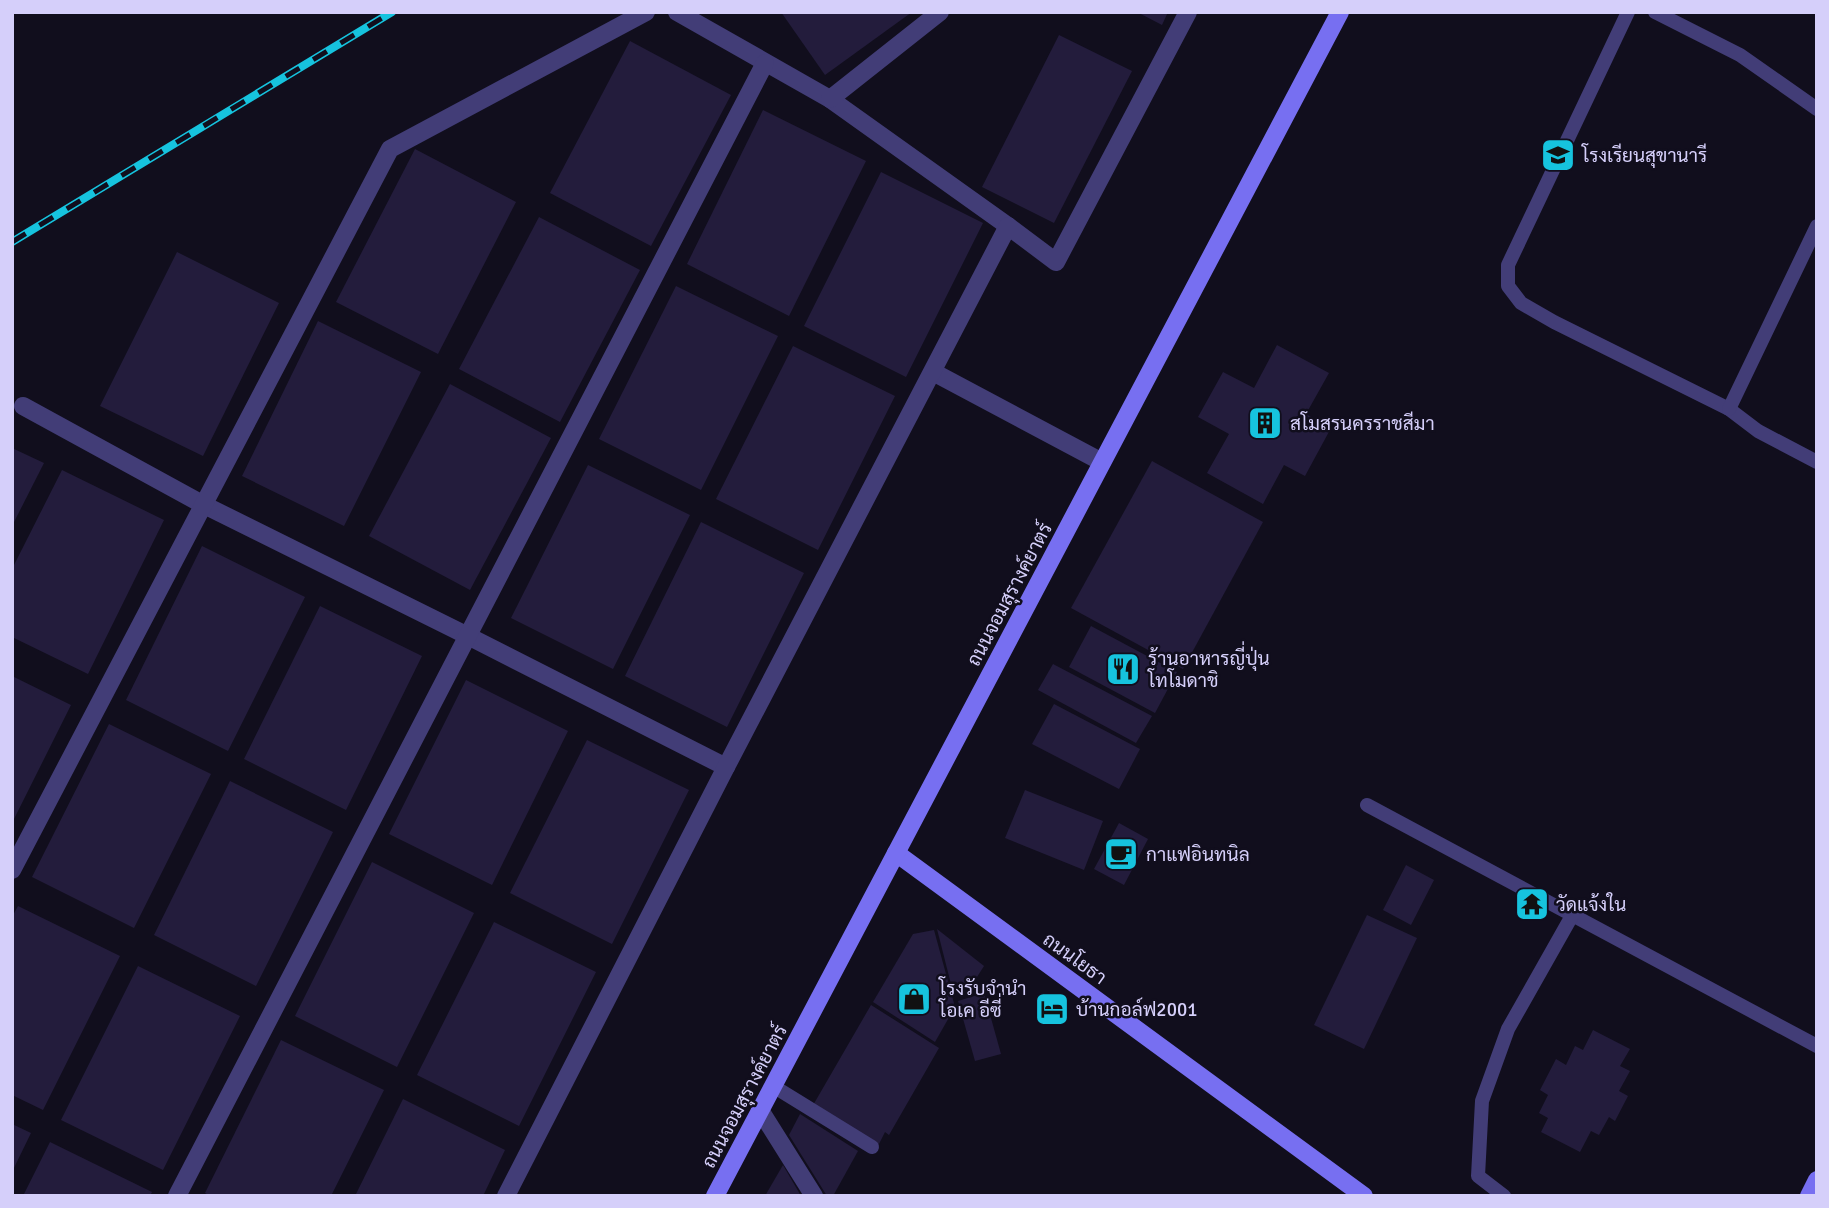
<svg xmlns="http://www.w3.org/2000/svg" width="1829" height="1208" viewBox="0 0 1829 1208" font-family="Signika,Sarabun,sans-serif">
	<rect width="100%" height="100%" fill="#110e1d"/>
	<g fill="#231c3c">
		<path d="M781 12H912L825 75Z"/>
		<path d="M1137 12H1168L1162 25Z"/>
		<path d="M1059 35 1132 71 1054 223 982 187Z"/>
		<path d="M630 41 731 95 651 246 550 193Z"/>
		<path d="M763 110 866 161 789 316 687 264Z"/>
		<path d="M415 149 516 202 438 354 336 302Z"/>
		<path d="M881 172 983 223 906 377 804 326Z"/>
		<path d="M539 217 640 270 560 422 459 369Z"/>
		<path d="M177 252 279 303 203 456 100 406Z"/>
		<path d="M676 286 778 336 701 490 599 439Z"/>
		<path d="M318 321 421 372 344 526 242 476Z"/>
		<path d="M1277 345 1329 373 1306 414 1331 428 1305 476 1284 465 1263 504 1207 473 1229 434 1198 417 1223 372 1254 388Z"/>
		<path d="M793 346 895 396 818 550 716 499Z"/>
		<path d="M450 384 551 438 470 590 369 536Z"/>
		<path d="M12 448 44 463 12 526Z"/>
		<path d="M1152 461 1263 522 1183 669 1071 608Z"/>
		<path d="M588 465 690 515 613 669 511 618Z"/>
		<path d="M62 470 164 520 88 674 12 637V569Z"/>
		<path d="M701 522 804 573 727 727 625 676Z"/>
		<path d="M202 546 305 597 228 751 126 700Z"/>
		<path d="M320 606 422 656 346 810 244 759Z"/>
		<path d="M1091 626 1177 672 1155 713 1069 667Z"/>
		<path d="M1053 664 1152 716 1136 743 1038 690Z"/>
		<path d="M12 676 71 705 12 823Z"/>
		<path d="M466 680 568 731 492 885 389 834Z"/>
		<path d="M1054 704 1140 749 1119 789 1032 744Z"/>
		<path d="M109 724 211 774 134 928 32 877Z"/>
		<path d="M587 740 689 790 612 944 510 893Z"/>
		<path d="M230 781 333 832 256 986 154 935Z"/>
		<path d="M1025 790 1103 821 1084 870 1005 838Z"/>
		<path d="M1119 823 1148 839 1124 885 1094 869Z"/>
		<path d="M372 862 474 913 397 1067 295 1016Z"/>
		<path d="M1406 865 1434 880 1411 925 1383 910Z"/>
		<path d="M18 906 120 956 43 1110 12 1095V917Z"/>
		<path d="M1367 915 1417 938 1364 1049 1314 1025Z"/>
		<path d="M494 922 596 972 519 1126 417 1075Z"/>
		<path d="M937 929 984 966 970 988 953 992Z"/>
		<path d="M934 930 955 1007 935 1042 873 1002 913 934Z"/>
		<path d="M138 966 240 1016 163 1170 61 1120Z"/>
		<path d="M984 993 1001 1054 975 1061 958 1001Z"/>
		<path d="M871 1005 939 1048 889 1135 885 1132 877 1148 812 1107Z"/>
		<path d="M1593 1030 1630 1049 1620 1066 1630 1071 1619 1091 1628 1096 1615 1121 1609 1117 1599 1135 1591 1131 1580 1152 1541 1132 1548 1118 1539 1113 1548 1095 1540 1090 1556 1059 1566 1065 1575 1046 1583 1050Z"/>
		<path d="M281 1040 384 1090 331 1196H210L205 1193Z"/>
		<path d="M403 1099 505 1150 483 1196H355Z"/>
		<path d="M800 1114 858 1151 833 1196H827L789 1135Z"/>
		<path d="M12 1124 31 1133 12 1172Z"/>
		<path d="M50 1142 152 1192 150 1196H23Z"/>
		<path d="M783 1165 801 1196H765Z"/>
	</g>
	<g fill="none" stroke-linecap="round" stroke-linejoin="round">
		<g stroke="#423d77" stroke-width="14">
			<path d="M1628 12 1508 265V286L1521 303 1554 322 1729 409 1758 431 1817 462"/>
			<path d="M1655 12 1740 55 1817 109"/>
			<path d="M1729 409 1817 226"/>
			<path d="M1367 805 1817 1046"/>
			<path d="M773 1086 872 1147"/>
			<path d="M1504 1196 1478 1176 1482 1101 1508 1029 1573 914"/>
		</g>
		<g stroke="#423d77" stroke-width="18">
			<path d="M677 12 830 99 1008 226"/>
			<path d="M830 99 940 12"/>
			<path d="M933 372 1102 462"/>
			<path d="M23 406 202 504 466 635 726 767"/>
			<path d="M12 870 390 149 646 12"/>
			<path d="M760 1110 814 1196"/>
			<path d="M177 1196 765 63"/>
			<path d="M506 1196 726 767 1008 226 1056 262 1188 12"/>
		</g>
		<g stroke="#776ff1" stroke-width="18">
			<path d="M896 853 1364 1196"/>
			<path d="M715 1196 1340 12"/>
			<path d="M1809 1196 1817 1180"/>
		</g>
		<g stroke="#16c3de" stroke-width="8">
			<path id="rail" d="M12 242 392 12"/>
		</g>
		<use href="#rail" stroke="#110e1d" stroke-width="5" stroke-dasharray="16" stroke-linecap="butt"/>
	</g>
	<defs>
		<g id="school-square" transform="scale(1.75)"><rect x="-9" y="-9" width="18" height="18" rx="4" fill="#16c3de" stroke="#110e1d"/><path d="M0-5L7-2L0 1L-7-2ZM-4 1L0 2.5L4 1V4Q0 6-4 4Z" fill="#111"/></g>
		<g id="building-square" transform="scale(1.75)"><rect x="-9" y="-9" width="18" height="18" rx="4" fill="#16c3de" stroke="#110e1d"/><path d="M-4-6H4V6H1V3H-1V6H-4ZM-2.5-4.3h1.7v1.8h-1.7ZM.8-4.3h1.7v1.8H.8ZM-2.5-1h1.7V.8h-1.7ZM.8-1h1.7V.8H.8Z" fill="#111"/></g>
		<g id="restaurant-square" transform="scale(1.75)"><rect x="-9" y="-9" width="18" height="18" rx="4" fill="#16c3de" stroke="#110e1d"/><path d="M-5-6h1v4h1v-4h1v4h1v-4h1v5L-1.5 .5V6h-2V.5L-5-1ZM5-6V6H3V1.5H1.5Q1.5-4 5-6Z" fill="#111"/></g>
		<g id="cafe-square" transform="scale(1.75)"><rect x="-9" y="-9" width="18" height="18" rx="4" fill="#16c3de" stroke="#110e1d"/><path d="M-5.5-4.5H6V0H3Q3 3.5 0 3.5H-2.5Q-5.5 3.5-5.5 0ZM3-3.2v2h1.7v-2ZM-6 4.5H4V6H-6Z" fill="#111"/></g>
		<g id="temple-square" transform="scale(1.75)"><rect x="-9" y="-9" width="18" height="18" rx="4" fill="#16c3de" stroke="#110e1d"/><path d="M0-6L5-2H3V0L6.5 2.5H4V6H1.5V3h-3V6H-4V2.5H-6.5L-3 0V-2H-5Z" fill="#111"/></g>
		<g id="shop-square" transform="scale(1.75)"><rect x="-9" y="-9" width="18" height="18" rx="4" fill="#16c3de" stroke="#110e1d"/><path d="M-5-2.5h2.3a2.7 3.5 0 0 1 5.4 0H5L5.5 6h-11ZM-1.5-2.5h3a1.5 2.3 0 0 0-3 0Z" fill="#111"/></g>
		<g id="hotel-square" transform="scale(1.75)"><rect x="-9" y="-9" width="18" height="18" rx="4" fill="#16c3de" stroke="#110e1d"/><path d="M-6-4.5h1.5V1H6V5H4.5V3h-9V5H-6ZM-4 0a1.8 1.8 0 1 1 3.6 0ZM.5 0V-2.5h3Q6-2.5 6 0Z" fill="#111"/></g>
	</defs>
	<g fill-rule="evenodd">
		<use href="#school-square" x="1558" y="155"/>
		<use href="#building-square" x="1265" y="423"/>
		<use href="#restaurant-square" x="1123" y="669"/>
		<use href="#cafe-square" x="1121" y="854"/>
		<use href="#temple-square" x="1532" y="904"/>
		<use href="#shop-square" x="914" y="999"/>
		<use href="#hotel-square" x="1052" y="1009"/>
	</g>
	<g text-anchor="middle" stroke-width="5" stroke-linejoin="round" paint-order="stroke">
		<g font-size="19" fill="#d5cffa" stroke="#110e1d" text-anchor="start">
			<text x="1582" y="162">โรงเรียนสุขานารี</text>
			<text x="1290" y="430">สโมสรนครราชสีมา</text>
			<text x="1148" y="665">ร้านอาหารญี่ปุ่น<tspan x="1148" dy="22">โทโมดาชิ</tspan></text>
			<text x="1146" y="861">กาแฟอินทนิล</text>
			<text x="1556" y="911">วัดแจ้งใน</text>
			<text x="939" y="995">โรงรับจำนำ<tspan x="939" dy="22">โอเค อีซี่</tspan></text>
			<text x="1076" y="1016">บ้านกอล์ฟ2001</text>
		</g>
		<g font-size="19" fill="#d5cffa" stroke="#110e1d">
			<text transform="translate(1009 594) rotate(-62)" y="7">ถนนจอมสุรางค์ยาตร์</text>
			<text transform="translate(1075 958) rotate(36)" y="7">ถนนโยธา</text>
			<text transform="translate(744 1096) rotate(-62)" y="7">ถนนจอมสุรางค์ยาตร์</text>
		</g>
	</g>
	<rect width="1829" height="1208" fill="none" stroke="#d5cffa" stroke-width="28"/>
</svg>
